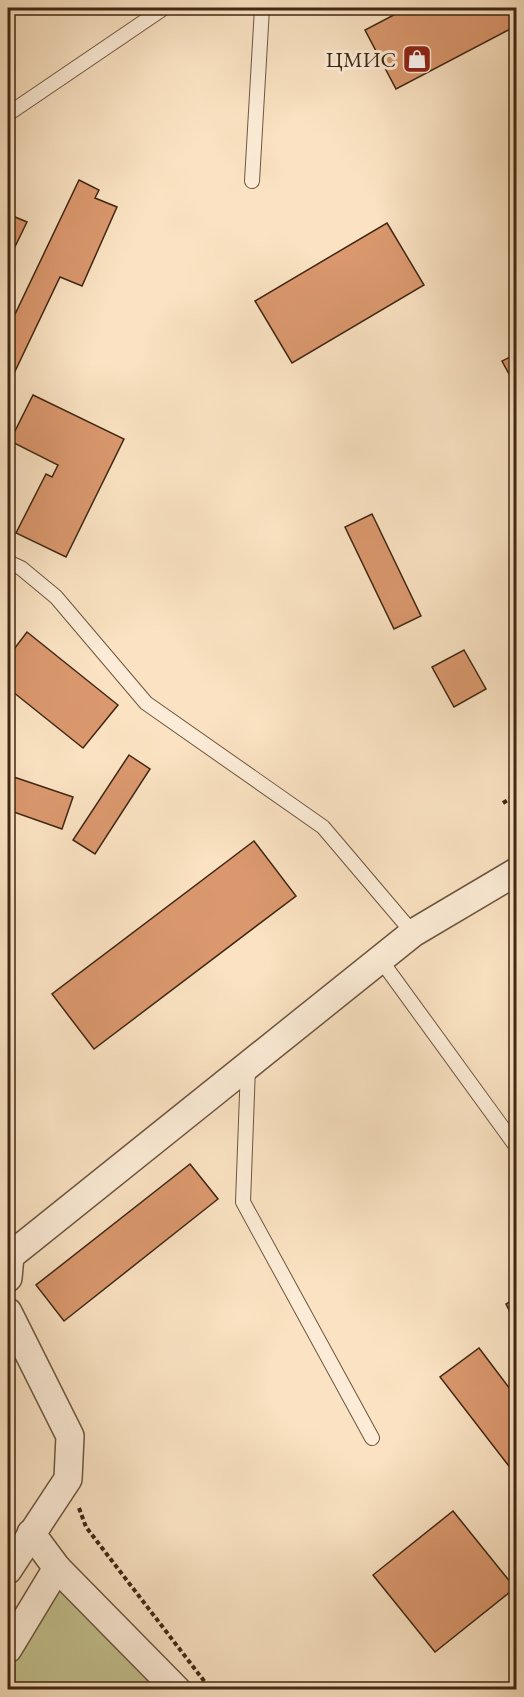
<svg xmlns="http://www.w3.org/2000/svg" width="524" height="1697" viewBox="0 0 524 1697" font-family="'EB Garamond',serif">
	<rect width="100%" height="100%" fill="#fae2c2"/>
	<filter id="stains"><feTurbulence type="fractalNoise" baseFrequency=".00333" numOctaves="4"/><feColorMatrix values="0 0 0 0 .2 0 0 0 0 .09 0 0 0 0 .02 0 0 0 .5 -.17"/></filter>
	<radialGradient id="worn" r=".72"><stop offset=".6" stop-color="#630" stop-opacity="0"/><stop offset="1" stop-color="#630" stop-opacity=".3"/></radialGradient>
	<path fill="#c3c28f" stroke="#817451" stroke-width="1.5" d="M62 1582 168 1690H8V1624Z"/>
	<g fill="#db986e" stroke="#3f2713" stroke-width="1.5">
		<path d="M407 8H516V26L396 89 365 30Z"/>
		<path d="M79 180 99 190 95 198 117 207 82 286 60 277 8 386V329Z"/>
		<path d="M8 214 27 222 8 261Z"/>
		<path d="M387 223 424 285 292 363 255 301Z"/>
		<path d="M516 354V387L502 361Z"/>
		<path d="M33 395 124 439 66 557 16 533 46 474 52 477 58 465 10 441Z"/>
		<path d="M372 514 421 616 394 629 345 527Z"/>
		<path d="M27 632 118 705 83 748 8 688V657Z"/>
		<path d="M464 650 486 689 454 707 432 667Z"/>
		<path d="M129 755 150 769 95 854 73 840Z"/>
		<path d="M8 775 73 797 62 829 8 810Z"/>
		<path d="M254 841 296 896 94 1049 52 994Z"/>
		<path d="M190 1164 218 1199 64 1321 36 1285Z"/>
		<path d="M516 1298V1324L506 1304Z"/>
		<path d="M479 1348 516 1397V1467L512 1470 440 1377Z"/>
		<path d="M453 1511 515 1588 435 1652 373 1575Z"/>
	</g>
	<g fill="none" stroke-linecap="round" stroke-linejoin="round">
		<g stroke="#6e563f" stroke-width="16">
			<g id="service">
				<path d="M8 114 164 8"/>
				<path d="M252 181 262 8"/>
				<path d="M8 562 21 568 56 597 146 703 323 827 413 933"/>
				<path d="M380 959 516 1146"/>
				<path d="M248 1067 243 1202 372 1438"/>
			</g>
		</g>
		<g stroke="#6e563f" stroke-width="30">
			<g id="minor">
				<path d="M8 1278 10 1256 413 933 516 872"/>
				<path d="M8 1312 70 1436 68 1479 8 1570"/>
				<path d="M31 1533 57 1568 177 1690"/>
				<path d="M8 1649 57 1568"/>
			</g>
		</g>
		<g stroke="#3f2713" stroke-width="4" stroke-dasharray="4.5 3" stroke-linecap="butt">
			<path d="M503 803 516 795"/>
			<path d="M79 1508 86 1527 211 1690"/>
		</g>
		<use href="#service" stroke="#fcecd7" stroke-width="14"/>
		<use href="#minor" stroke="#fcecd7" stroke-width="27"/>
	</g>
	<defs>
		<g id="shop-square" transform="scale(1.5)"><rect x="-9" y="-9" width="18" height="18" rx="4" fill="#8f2418" stroke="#fcecd7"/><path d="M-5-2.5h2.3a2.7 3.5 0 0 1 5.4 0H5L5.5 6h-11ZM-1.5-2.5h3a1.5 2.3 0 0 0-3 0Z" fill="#fff"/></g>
	</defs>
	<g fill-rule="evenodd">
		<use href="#shop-square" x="417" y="59"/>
	</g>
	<g text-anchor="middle" stroke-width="6" stroke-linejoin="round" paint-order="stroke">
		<g font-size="22" fill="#3f2713" stroke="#fcecd7" text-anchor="end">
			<text x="396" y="67">ЦМИС</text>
		</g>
	</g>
	<rect width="524" height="1697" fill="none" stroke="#fae2c2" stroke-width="30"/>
	<rect x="9" y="9" width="506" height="1679" fill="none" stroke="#3f2713" stroke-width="3"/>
	<rect x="15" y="15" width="494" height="1667" fill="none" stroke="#3f2713" stroke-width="1.5"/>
	<rect width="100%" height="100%" filter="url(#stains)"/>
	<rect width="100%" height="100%" fill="url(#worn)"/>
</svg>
